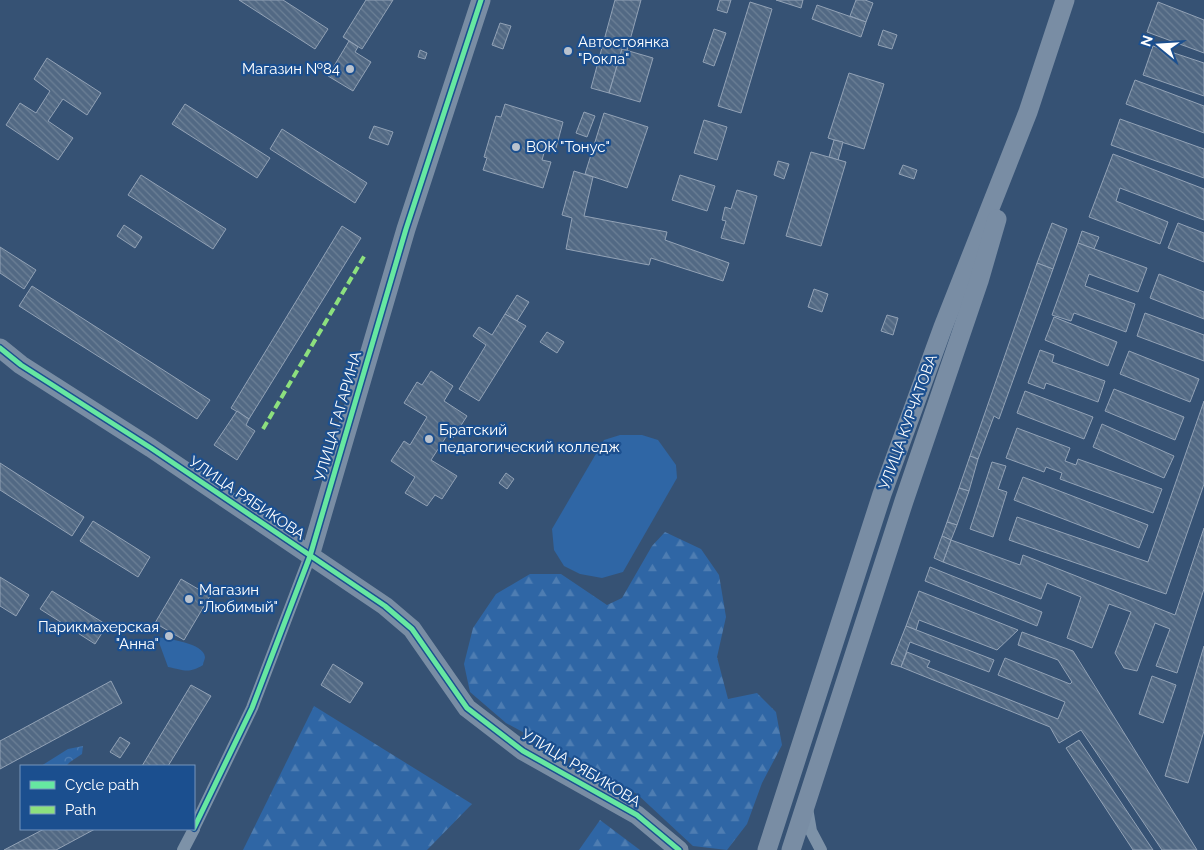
<svg xmlns="http://www.w3.org/2000/svg" width="1204" height="850" viewBox="0 0 1204 850" font-family="Raleway,sans-serif">
	<defs>
		<pattern id="forest-firs" width="22" height="20" patternUnits="userSpaceOnUse" patternTransform="scale(1.25)"><rect width="22" height="20" fill="#2f66a5"/><path d="M5 1l3.5 6h-7zM16 11l3.5 6h-7z" fill="#4e7db2"/></pattern>
		<pattern id="park-crowns" width="20" height="18" patternUnits="userSpaceOnUse" patternTransform="scale(1.25)"><rect width="20" height="18" fill="#2f66a5"/><path d="M2 6a3 3 0 1 1 6 0M12 15a3 3 0 1 1 6 0" fill="none" stroke="#4e7db2"/></pattern>
		<pattern id="building-back-hatch" width="6" height="6" patternUnits="userSpaceOnUse" patternTransform="scale(1.25)"><rect width="6" height="6" fill="#526984"/><path d="M-1 5l2 2M0 0l6 6M5-1l2 2" fill="none" stroke="#6c8096"/></pattern>
	</defs>
	<rect width="100%" height="100%" fill="#365274"/>
	<g fill="#2f66a5">
		<path d="M620 435H642L658 440 676 465 677 478 623 572 602 578 580 574 564 566 554 550 552 529 604 440Z"/>
		<path d="M157 637C168 639 204 643 205 657 205 660 203 662 203 665 189 674 183 670 168 667Z"/>
	</g>
	<g fill="url(#forest-firs)">
		<path d="M665 532 701 549 719 575 726 617 717 657 728 699 757 693 776 712 782 745 762 783 747 824 727 850 693 846 637 794 506 723 470 692 464 664 473 628 496 594 530 574H561L607 605 622 598 652 546Z"/>
		<path d="M314 706 472 804 427 850H243Z"/>
		<path d="M600 820 640 850H579Z"/>
	</g>
	<path fill="url(#park-crowns)" d="M83 746 82 754 70 762 66 766H41L68 749Z"/>
	<g fill="url(#building-back-hatch)" stroke="#92a2b6">
		<path d="M239 0H283L328 29 315 49Z"/>
		<path d="M366 0H393L362 49 343 37Z"/>
		<path d="M615 0H641L627 51 622 49 609 93 591 88Z"/>
		<path d="M720 0H731L727 13 717 10Z"/>
		<path d="M776 0H803L801 8Z"/>
		<path d="M856 0H865L873 3 866 22 850 16Z"/>
		<path d="M750 2 772 9 741 113 718 106Z"/>
		<path d="M1158 2 1204 20V53L1147 32Z"/>
		<path d="M817 5 866 22 861 37 812 19Z"/>
		<path d="M500 23 511 26 503 49 492 45Z"/>
		<path d="M714 29 726 33 714 66 703 62Z"/>
		<path d="M883 30 897 35 892 49 878 45Z"/>
		<path d="M349 41 358 47 355 52 371 62 353 91 328 76Z"/>
		<path d="M1153 46 1204 63V96L1143 75Z"/>
		<path d="M622 49 653 58 640 102 609 93Z"/>
		<path d="M420 50 427 53 425 59 418 57Z"/>
		<path d="M47 58 101 93 87 115 63 99 48 121 73 138 58 160 6 125 20 103 36 113 50 91 34 79Z"/>
		<path d="M849 73 884 84 864 149 828 138Z"/>
		<path d="M1135 80 1204 106V133L1126 104Z"/>
		<path d="M185 104 270 158 257 178 172 124Z"/>
		<path d="M505 104 563 122 556 148 546 146 542 160 551 162 543 188 483 170 487 158 484 157 496 116 501 117Z"/>
		<path d="M584 112 595 116 587 137 576 133Z"/>
		<path d="M604 113 648 127 627 188 585 174Z"/>
		<path d="M1120 119 1204 149V178L1111 145Z"/>
		<path d="M704 120 727 127 717 160 694 153Z"/>
		<path d="M374 126 393 132 388 145 369 138Z"/>
		<path d="M282 129 367 183 355 203 270 149Z"/>
		<path d="M834 140 843 142 838 160 829 157Z"/>
		<path d="M811 152 846 162 821 246 786 236Z"/>
		<path d="M1113 154 1204 189V220L1120 188 1116 201 1168 222 1160 244 1089 217Z"/>
		<path d="M778 161 789 164 784 179 774 175Z"/>
		<path d="M903 165 917 170 914 179 899 174Z"/>
		<path d="M574 171 593 177 584 216 667 232 665 240 729 263 723 281 651 258 649 265 566 249 572 218 562 215Z"/>
		<path d="M141 175 226 229 213 249 128 195Z"/>
		<path d="M680 175 715 186 707 211 672 200Z"/>
		<path d="M737 190 757 196 744 244 721 238 726 221 722 220 725 207 731 209Z"/>
		<path d="M1052 223 1067 229 1053 269 1037 263Z"/>
		<path d="M1178 223 1204 233V262L1168 248Z"/>
		<path d="M124 225 142 237 135 248 117 236Z"/>
		<path d="M342 226 361 238 249 419 231 408Z"/>
		<path d="M1082 231 1099 237 1094 249 1078 243Z"/>
		<path d="M1078 243 1147 268 1138 292 1089 274 1085 286 1135 304 1126 332 1074 313 1071 321 1052 315Z"/>
		<path d="M0 247 36 270 24 289 0 273Z"/>
		<path d="M1037 263 1053 269 999 419 994 416 978 459 970 456Z"/>
		<path d="M1159 274 1204 292V319L1150 298Z"/>
		<path d="M32 286 210 400 197 419 19 306Z"/>
		<path d="M814 289 828 294 822 312 808 307Z"/>
		<path d="M517 295 529 302 517 321 505 314Z"/>
		<path d="M1145 313 1204 335V361L1137 336Z"/>
		<path d="M505 314 526 326 479 401 459 389 486 345 473 336 479 327 492 335Z"/>
		<path d="M887 315 898 318 893 335 881 331Z"/>
		<path d="M1054 317 1117 342 1108 366 1045 340Z"/>
		<path d="M547 332 564 342 557 353 540 342Z"/>
		<path d="M1040 350 1054 355 1052 362 1105 381 1098 402 1046 383 1044 389 1028 383Z"/>
		<path d="M1129 351 1199 379 1190 402 1120 374Z"/>
		<path d="M431 371 453 386 444 401 467 416 453 438 448 434 431 460 457 476 442 499 435 495 427 506 405 493 415 477 391 461 404 441 410 445 427 417 404 403 417 382 422 385Z"/>
		<path d="M1114 389 1184 417 1175 440 1105 411Z"/>
		<path d="M1025 391 1093 417 1084 439 1017 413Z"/>
		<path d="M1204 401V484L1166 594 1009 540 1017 517 1148 562Z"/>
		<path d="M237 411 249 419 246 425 255 431 237 460 214 445Z"/>
		<path d="M1102 424 1174 456 1164 478 1093 447Z"/>
		<path d="M1017 428 1070 448 1065 461 1076 465 1078 459 1162 489 1153 513 1060 479 1062 473 1046 467 1044 472 1006 458Z"/>
		<path d="M970 456 978 459 969 491 959 488Z"/>
		<path d="M992 462 1006 466 998 489 1007 492 993 537 970 529Z"/>
		<path d="M0 463 84 517 72 536 0 490Z"/>
		<path d="M506 473 514 479 507 489 499 483Z"/>
		<path d="M1023 477 1148 525 1139 548 1014 500Z"/>
		<path d="M959 488 969 491 957 525 947 522Z"/>
		<path d="M93 521 150 557 138 577 80 541Z"/>
		<path d="M947 522 957 525 951 540 942 536Z"/>
		<path d="M1204 528V589L1177 673 1156 666 1170 629 1155 623 1137 671 1124 668 1115 653 1131 612 1109 604 1092 648 1067 638 1081 597 1047 583 1041 599 943 562 951 540 1020 565 1023 555 1175 615Z"/>
		<path d="M942 536 951 540 943 562 934 558Z"/>
		<path d="M930 567 1042 612 1037 626 925 581Z"/>
		<path d="M0 577 29 595 16 616 0 606Z"/>
		<path d="M181 579 210 596 184 640 155 623Z"/>
		<path d="M52 591 107 625 95 644 40 609Z"/>
		<path d="M919 591 1018 630 997 650 919 620 916 630 906 626Z"/>
		<path d="M906 626 994 660 989 672 910 642 901 667 891 664Z"/>
		<path d="M1022 632 1073 651 1197 850H1162L1081 730 1059 743 1050 727 901 667 907 652 930 661 927 667 1058 719 1065 702 998 675 1005 658 1070 684 1072 682 1058 660 1018 645Z"/>
		<path d="M1204 646V731L1188 783 1165 776Z"/>
		<path d="M333 664 363 683 350 703 321 685Z"/>
		<path d="M1152 676 1176 685 1163 723 1139 714Z"/>
		<path d="M111 681 122 703 0 769V741Z"/>
		<path d="M191 685 211 696 168 766H142Z"/>
		<path d="M120 737 130 743 120 758 110 752Z"/>
		<path d="M1079 740 1151 847 1153 850H1133L1066 748Z"/>
		<path d="M44 829H95L56 850H4Z"/>
	</g>
	<g fill="none" stroke-linecap="round" stroke-linejoin="round">
		<g stroke="#7d92a8" stroke-width="12">
			<path d="M807 808 811 831 821 850"/>
			<path d="M194 828 252 708 310 556"/>
			<path d="M183 850 194 829"/>
		</g>
		<g stroke="#798da4" stroke-width="19">
			<path d="M0 348 21 365 151 448 385 606 412 629 467 708 523 751 637 815 679 850"/>
			<path d="M310 556 406 229 481 0"/>
			<path d="M767 850 882 494 943 327 1028 112 1065 0"/>
			<path d="M791 850 904 501 979 281 997 219"/>
		</g>
		<path stroke="#8de07e" stroke-width="4" stroke-dasharray="8 4" stroke-linecap="butt" d="M263 429 366 253"/>
		<g stroke="#1b4f8f" stroke-width="8">
			<g id="cycleway">
				<path d="M0 348 21 365 151 448 385 606 412 629 467 708 523 751 637 815 679 850"/>
				<path d="M194 828 252 708 310 556 406 229 481 0"/>
			</g>
		</g>
		<use href="#cycleway" stroke="#66e7a1" stroke-width="5"/>
	</g>
	<g fill="#b9c2ce" stroke="#1b4f8f" stroke-width="2">
		<circle cx="568" cy="51" r="5"/>
		<circle cx="350" cy="69" r="5"/>
		<circle cx="516" cy="147" r="5"/>
		<circle cx="429" cy="439" r="5"/>
		<circle cx="189" cy="599" r="5"/>
		<circle cx="169" cy="636" r="5"/>
	</g>
	<g text-anchor="middle" stroke-width="4.5" stroke-linejoin="round" paint-order="stroke">
		<g font-size="15" fill="#fff" stroke="#1b4f8f" text-anchor="start">
			<text x="578" y="47">Автостоянка<tspan x="578" dy="17">"Рокла"</tspan></text>
			<text x="340" y="74" text-anchor="end">Магазин №84</text>
			<text x="526" y="152">ВОК "Тонус"</text>
			<text x="439" y="435">Братский<tspan x="439" dy="17">педагогический колледж</tspan></text>
			<text x="199" y="595">Магазин<tspan x="199" dy="17">"Любимый"</tspan></text>
			<text x="159" y="632" text-anchor="end">Парикмахерская<tspan x="159" dy="17">"Анна"</tspan></text>
		</g>
		<g font-size="15" fill="#fff" stroke="#1b4f8f">
			<text transform="translate(338 416) rotate(-74)" y="5">УЛИЦА ГАГАРИНА</text>
			<text transform="translate(908 422) rotate(-70)" y="5">УЛИЦА КУРЧАТОВА</text>
			<text transform="translate(247 498) rotate(34)" y="5">УЛИЦА РЯБИКОВА</text>
			<text transform="translate(581 768) rotate(31)" y="5">УЛИЦА РЯБИКОВА</text>
		</g>
	</g>
	<rect x="20" y="765" width="175" height="65" fill="#1b4f8f" stroke="#7695bc"/>
	<rect x="30" y="781" width="25" height="8" fill="#66e7a1" stroke="#7695bc"/>
	<text x="65" y="790" font-size="15" fill="#ffffff">Cycle path</text>
	<rect x="30" y="806" width="25" height="8" fill="#8de07e" stroke="#7695bc"/>
	<text x="65" y="815" font-size="15" fill="#ffffff">Path</text>
	<g transform="translate(1159 45) rotate(288)" stroke="#1b4f8f" stroke-width="4" paint-order="stroke">
	<path d="M0-4L9 19L0 12L-9 19Z" fill="#ffffff"/>
	<text y="-8" font-size="14" font-weight="bold" text-anchor="middle" fill="#ffffff">N</text>
	</g>
</svg>
